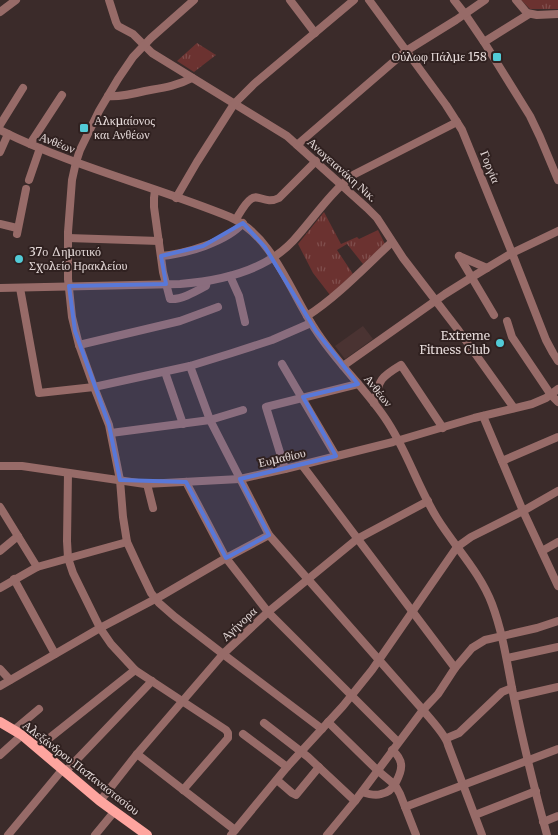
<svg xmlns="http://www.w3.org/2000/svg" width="558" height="835" viewBox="0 0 558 835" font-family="Merriweather,serif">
	<defs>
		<pattern id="grass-tufts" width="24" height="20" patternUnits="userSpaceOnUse" patternTransform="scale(1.25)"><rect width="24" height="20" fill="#6b3230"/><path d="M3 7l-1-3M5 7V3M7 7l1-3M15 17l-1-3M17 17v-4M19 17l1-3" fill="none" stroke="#804f4d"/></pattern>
	</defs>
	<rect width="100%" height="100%" fill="#3b2b2a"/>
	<path fill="#4a3332" d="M363 326 373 339 345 359 335 346Z"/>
	<g fill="url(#grass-tufts)">
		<path d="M521 0H558V9H530Z"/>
		<path d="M197 43 216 55 194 72 177 61Z"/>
		<path d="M324 212 341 244 357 237 359 239 378 230 385 244 363 264 347 244 337 250 353 274 330 295 313 273 298 244Z"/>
	</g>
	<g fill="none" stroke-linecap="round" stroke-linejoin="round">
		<g stroke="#976b68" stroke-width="8">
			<path d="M109 0 116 22 118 26 133 34 152 53 287 136 367 208 377 218 403 258 459 331 514 408"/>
			<path d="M194 0 151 38 133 57 118 79 99 111 80 150 76 162 72 180 68 232V279L72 317 79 345 94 387 109 425 120 480 123 517 127 542 139 568 151 593 159 603 175 617 223 654 322 729"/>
			<path d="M290 0 315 33"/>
			<path d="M369 0 446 105 462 130 512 253 546 340 553 353 558 361"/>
			<path d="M454 0 465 14 484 42 530 116 540 137 558 180"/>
			<path d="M516 0 527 13 537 15 558 14"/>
			<path d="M0 12 16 0"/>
			<path d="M484 42 529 14"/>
			<path d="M108 96C120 97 133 94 145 91 161 88 177 86 192 78"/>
			<path d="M0 125 23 88"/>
			<path d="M0 130C74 167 154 186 230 217 273 236 290 292 315 329 335 361 364 387 385 418 407 450 417 486 437 518 455 547 480 572 492 604 504 636 508 670 515 703 524 747 535 791 547 835"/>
			<path d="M30 144 62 95"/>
			<path d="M297 145 406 51 456 20 485 0"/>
			<path d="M0 152 8 134"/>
			<path d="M29 180 40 148"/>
			<path d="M155 190 154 198V207L163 272 170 299C181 300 195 292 206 286L207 281"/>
			<path d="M176 198 197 162 234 104 254 84 354 0"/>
			<path d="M236 219C240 213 245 203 251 199 258 193 265 205 279 198L316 161"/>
			<path d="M0 224 17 228"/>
			<path d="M17 234 26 189"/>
			<path d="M68 238 159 241"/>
			<path d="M161 256C185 254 227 242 243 223"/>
			<path d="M459 256 494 315"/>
			<path d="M459 256 487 268"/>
			<path d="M230 276 239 296 245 322"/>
			<path d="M0 288 180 284C220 281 265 271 293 241 313 219 330 193 353 175L457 122"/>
			<path d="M20 288 39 393 94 387 190 366 232 353 272 340 311 323"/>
			<path d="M307 316C337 297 366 266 392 242"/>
			<path d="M507 321 512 337 551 395 558 402"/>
			<path d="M79 345 180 321 218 307"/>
			<path d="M282 364 336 456"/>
			<path d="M190 366 210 420 269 535 423 710C430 719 446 735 448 745L482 835"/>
			<path d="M343 366 445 294 477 274 512 253 558 231"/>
			<path d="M165 372 183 424"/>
			<path d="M374 403C379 379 381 377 401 365L443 428"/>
			<path d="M483 416 523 511 558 586"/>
			<path d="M111 433 210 420 243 410"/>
			<path d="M502 461 558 437"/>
			<path d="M302 465 455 668"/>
			<path d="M0 466H22L145 484 240 479 285 469 393 442 474 418 532 404 546 398 558 389"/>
			<path d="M285 469 266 407 358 384"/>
			<path d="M68 473 67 541 68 558 73 573 100 628 111 644 135 670 226 730 228 733V738L183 790"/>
			<path d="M186 482 226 558 268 612 398 742"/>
			<path d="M147 484 153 508"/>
			<path d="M0 507 37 567"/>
			<path d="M0 551 18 536"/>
			<path d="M542 551 558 542"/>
			<path d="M14 579 55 654"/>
			<path d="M0 588 37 567 127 542"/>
			<path d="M507 658 558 647"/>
			<path d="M0 669 10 680"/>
			<path d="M0 686 100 628 161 596 226 558 269 535"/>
			<path d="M514 697 558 687"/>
			<path d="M328 722 377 770 395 785 400 794 416 835"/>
			<path d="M264 723 308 757 355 801"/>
			<path d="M14 730 39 709"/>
			<path d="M243 734 287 767"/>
			<path d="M447 738 459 733 502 692 512 688"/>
			<path d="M37 748 135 670"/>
			<path d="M137 754 235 830"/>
			<path d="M0 755 22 735"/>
			<path d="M65 772 152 681"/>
			<path d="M277 780 292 793 296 795 319 767"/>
			<path d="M362 792C368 794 375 796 381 794 388 793 393 788 396 782 403 769 404 760 392 750"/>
			<path d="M100 801 137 754 223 654 268 612 357 539 428 501"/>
			<path d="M405 807 558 749"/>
			<path d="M475 815 536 791"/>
			<path d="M543 822 558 816"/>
			<path d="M8 835 62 770"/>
			<path d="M95 835 114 812"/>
			<path d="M231 835 287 767 343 706 372 670 457 547 471 537 523 511 558 491"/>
			<path d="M327 835 355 801 423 710 438 694 455 668 472 648 485 640 537 628 558 621"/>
		</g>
		<path stroke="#fea59f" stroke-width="10" d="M0 722 22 735 100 801 147 835"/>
	</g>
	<path fill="#5978d8" fill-opacity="0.2" stroke="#5978d8" stroke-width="4" stroke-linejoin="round" d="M243 223 265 247 316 331 358 384 303 397 336 456 240 479 269 535 226 558 186 482 120 480 109 425 75 331 69 286 166 284 161 256 203 246Z"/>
	<g fill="#52cbd7" stroke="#302120" stroke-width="2">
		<rect x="492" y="52" width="10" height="10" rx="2.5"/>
		<rect x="79" y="123" width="10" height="10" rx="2.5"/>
		<circle cx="19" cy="259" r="5"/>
		<circle cx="500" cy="343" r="5"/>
	</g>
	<g text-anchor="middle" stroke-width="4" stroke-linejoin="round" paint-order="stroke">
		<g font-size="12" fill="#e4d9d8" stroke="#302120" text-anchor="end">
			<text x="487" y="61">Ούλωφ Πάλμε 158</text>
			<text x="94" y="125" text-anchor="start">Αλκμαίονος<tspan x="94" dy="14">και Ανθέων</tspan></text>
			<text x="29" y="256" text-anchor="start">37ο Δημοτικό<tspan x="29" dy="14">Σχολείο Ηρακλείου</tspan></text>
			<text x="490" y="340">Extreme<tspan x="490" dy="14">Fitness Club</tspan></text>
		</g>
		<g font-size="12" fill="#e4d9d8" stroke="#302120">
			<text transform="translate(57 143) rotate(21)" y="4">Ανθέων</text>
			<text transform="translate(490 167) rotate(68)" y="4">Γοργία</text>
			<text transform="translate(342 170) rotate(42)" y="4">Ανωγειανάκη Νικ.</text>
			<text transform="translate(378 391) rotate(51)" y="4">Ανθέων</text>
			<text transform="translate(282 458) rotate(-13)" y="4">Ευμαθίου</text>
			<text transform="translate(239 624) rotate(-43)" y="4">Αγήνορα</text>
			<text transform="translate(81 768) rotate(38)" y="4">Αλεξάνδρου Παπαναστασίου</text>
		</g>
	</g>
</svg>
